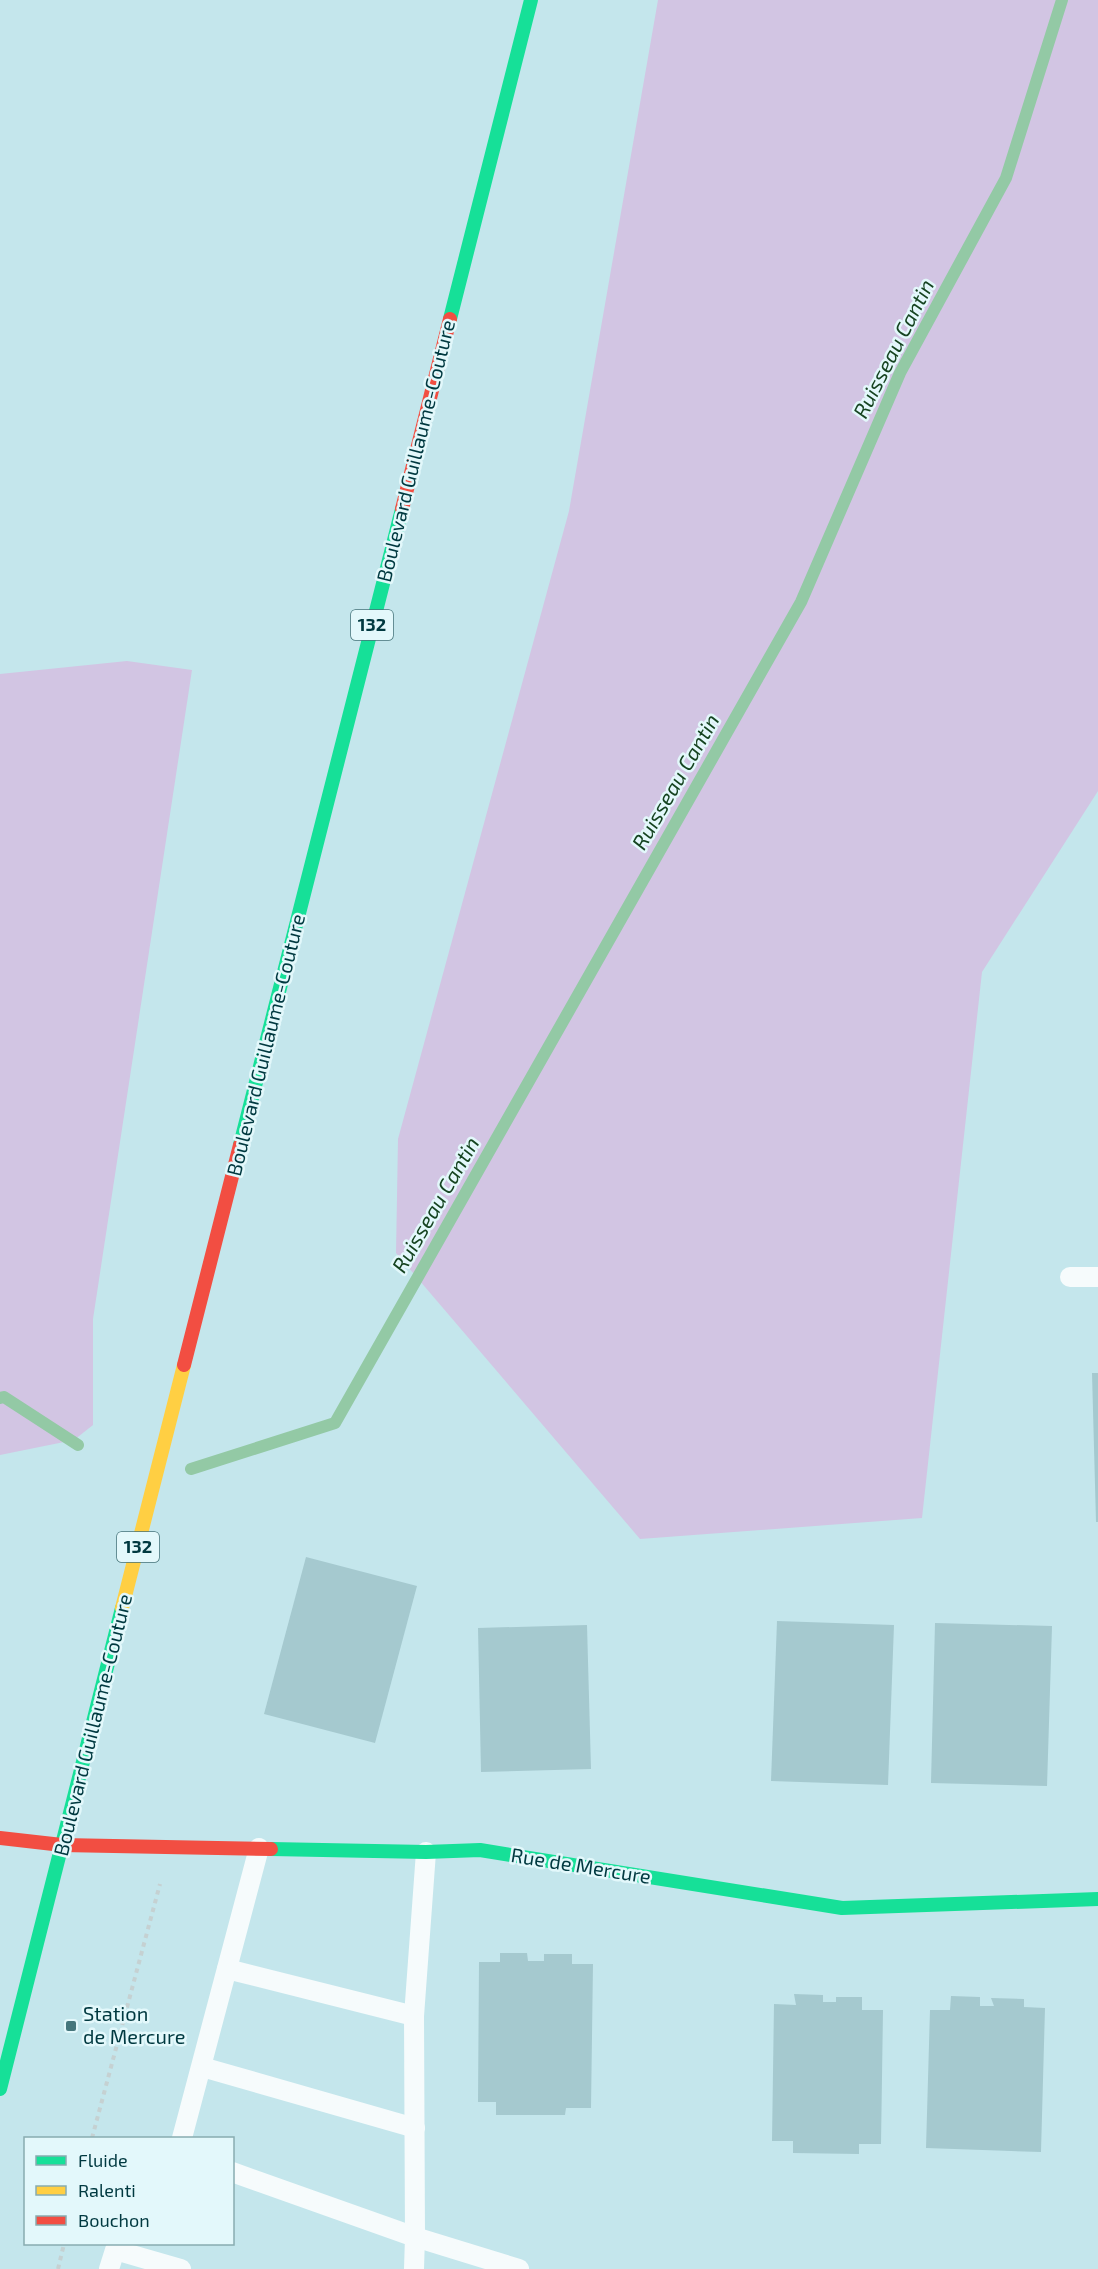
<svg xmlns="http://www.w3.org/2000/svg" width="1098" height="2269" viewBox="0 0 1098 2269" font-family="'Exo 2',sans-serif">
	<rect width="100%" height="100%" fill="#c4e6ec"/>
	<g fill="#d2c5e3">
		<path d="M658 0H1098V791L982 972 922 1518 640 1539 396 1253 398 1139 569 511Z"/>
		<path d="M127 661 192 670 93 1319V1425L74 1440 0 1455V674Z"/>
	</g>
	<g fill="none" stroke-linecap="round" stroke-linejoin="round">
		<g stroke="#93c9a5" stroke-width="12">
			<path d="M0 1398 4 1397 78 1445"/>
			<path d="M191 1469 335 1423 801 602 900 373 1006 178 1062 0"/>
		</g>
	</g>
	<g fill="#a5c9cf">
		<path d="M1092 1373H1098V1522H1096Z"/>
		<path d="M306 1557 417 1586 375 1743 264 1714Z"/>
		<path d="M777 1621 894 1625 888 1785 771 1781Z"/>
		<path d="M935 1623 1052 1626 1047 1786 931 1783Z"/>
		<path d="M587 1625 591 1769 481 1772 478 1628Z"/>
		<path d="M500 1953H527L528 1961H544V1954H572V1964H593L591 2108H566L565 2115H496V2102H478L479 1962H500Z"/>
		<path d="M794 1994 823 1995V2002H836V1997H862V2010H883L881 2144H859V2154L793 2153V2141H772L774 2004 796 2005Z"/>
		<path d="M951 1996 980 1997V2006H994L991 1998 1024 1999V2007L1045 2008 1041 2152 926 2148 930 2010H950Z"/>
	</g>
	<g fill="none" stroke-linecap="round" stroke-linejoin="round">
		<g stroke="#c5d1d2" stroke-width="4" stroke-dasharray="4.5 4.5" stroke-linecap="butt">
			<path d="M92 2138 160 1884"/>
			<path d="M58 2269 64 2244"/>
		</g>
		<g stroke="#f6fbfc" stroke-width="20">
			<path d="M1070 1277H1098"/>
			<path d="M426 1852 414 2016 415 2237 519 2269"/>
			<path d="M227 1969 414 2016"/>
			<path d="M202 2067 415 2128"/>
			<path d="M182 2138 259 1848"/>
			<path d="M232 2172 415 2237 414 2269"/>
			<path d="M109 2269 115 2250 181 2269"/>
		</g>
		<g stroke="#16e098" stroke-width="14">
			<path d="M450 319 531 0"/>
			<path d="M240 1145 402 509"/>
			<path d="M271 1849 426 1852 480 1850 842 1908 1098 1899"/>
			<path d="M0 2089 122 1608"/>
		</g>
		<path stroke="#ffcf43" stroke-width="14" d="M122 1608 184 1365"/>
		<g stroke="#f24e42" stroke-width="14">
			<path d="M402 509 450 319"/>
			<path d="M184 1365 240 1145"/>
			<path d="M0 1838 62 1845 271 1849"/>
		</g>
	</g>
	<rect fill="#45767c" stroke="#e3f8fb" stroke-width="2" x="65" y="2020" width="12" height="12" rx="3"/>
	<g text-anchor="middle" stroke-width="5" stroke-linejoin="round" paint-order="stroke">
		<g fill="#e3f8fb" stroke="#447278" stroke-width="1.5">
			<rect x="351" y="610" width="42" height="30" rx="4.5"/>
			<rect x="117" y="1532" width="42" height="30" rx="4.5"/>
		</g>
		<g font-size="18" font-weight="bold" fill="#003940">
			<text x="372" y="631">132</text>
			<text x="138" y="1553">132</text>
		</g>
		<g font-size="20" fill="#003940" stroke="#e3f8fb">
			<text transform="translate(416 451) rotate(-76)" y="7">Boulevard Guillaume-Couture</text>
			<text transform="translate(266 1045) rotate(-76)" y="7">Boulevard Guillaume-Couture</text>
			<text transform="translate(93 1725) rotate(-76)" y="7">Boulevard Guillaume-Couture</text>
			<text transform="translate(581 1866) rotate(9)" y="7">Rue de Mercure</text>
		</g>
		<g font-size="20" fill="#003940" stroke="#e3f8fb" text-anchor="start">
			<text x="83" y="2021">Station<tspan x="83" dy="23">de Mercure</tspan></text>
		</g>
		<g font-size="21" font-style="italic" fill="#164421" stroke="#e3f8fb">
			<text transform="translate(894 349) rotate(-63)" y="7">Ruisseau Cantin</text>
			<text transform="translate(676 782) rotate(-60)" y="7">Ruisseau Cantin</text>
			<text transform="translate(436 1205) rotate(-60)" y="7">Ruisseau Cantin</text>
		</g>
	</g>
	<rect x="24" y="2137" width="210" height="108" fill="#e3f8fb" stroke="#88acb0" stroke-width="1.5"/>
	<rect x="36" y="2156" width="30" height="9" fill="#16e098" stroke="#88acb0" stroke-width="1.5"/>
	<text x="78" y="2167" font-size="18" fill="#003940">Fluide</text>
	<rect x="36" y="2186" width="30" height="9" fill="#ffcf43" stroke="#88acb0" stroke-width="1.5"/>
	<text x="78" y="2197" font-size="18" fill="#003940">Ralenti</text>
	<rect x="36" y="2216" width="30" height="9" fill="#f24e42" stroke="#88acb0" stroke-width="1.5"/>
	<text x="78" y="2227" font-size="18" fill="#003940">Bouchon</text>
</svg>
